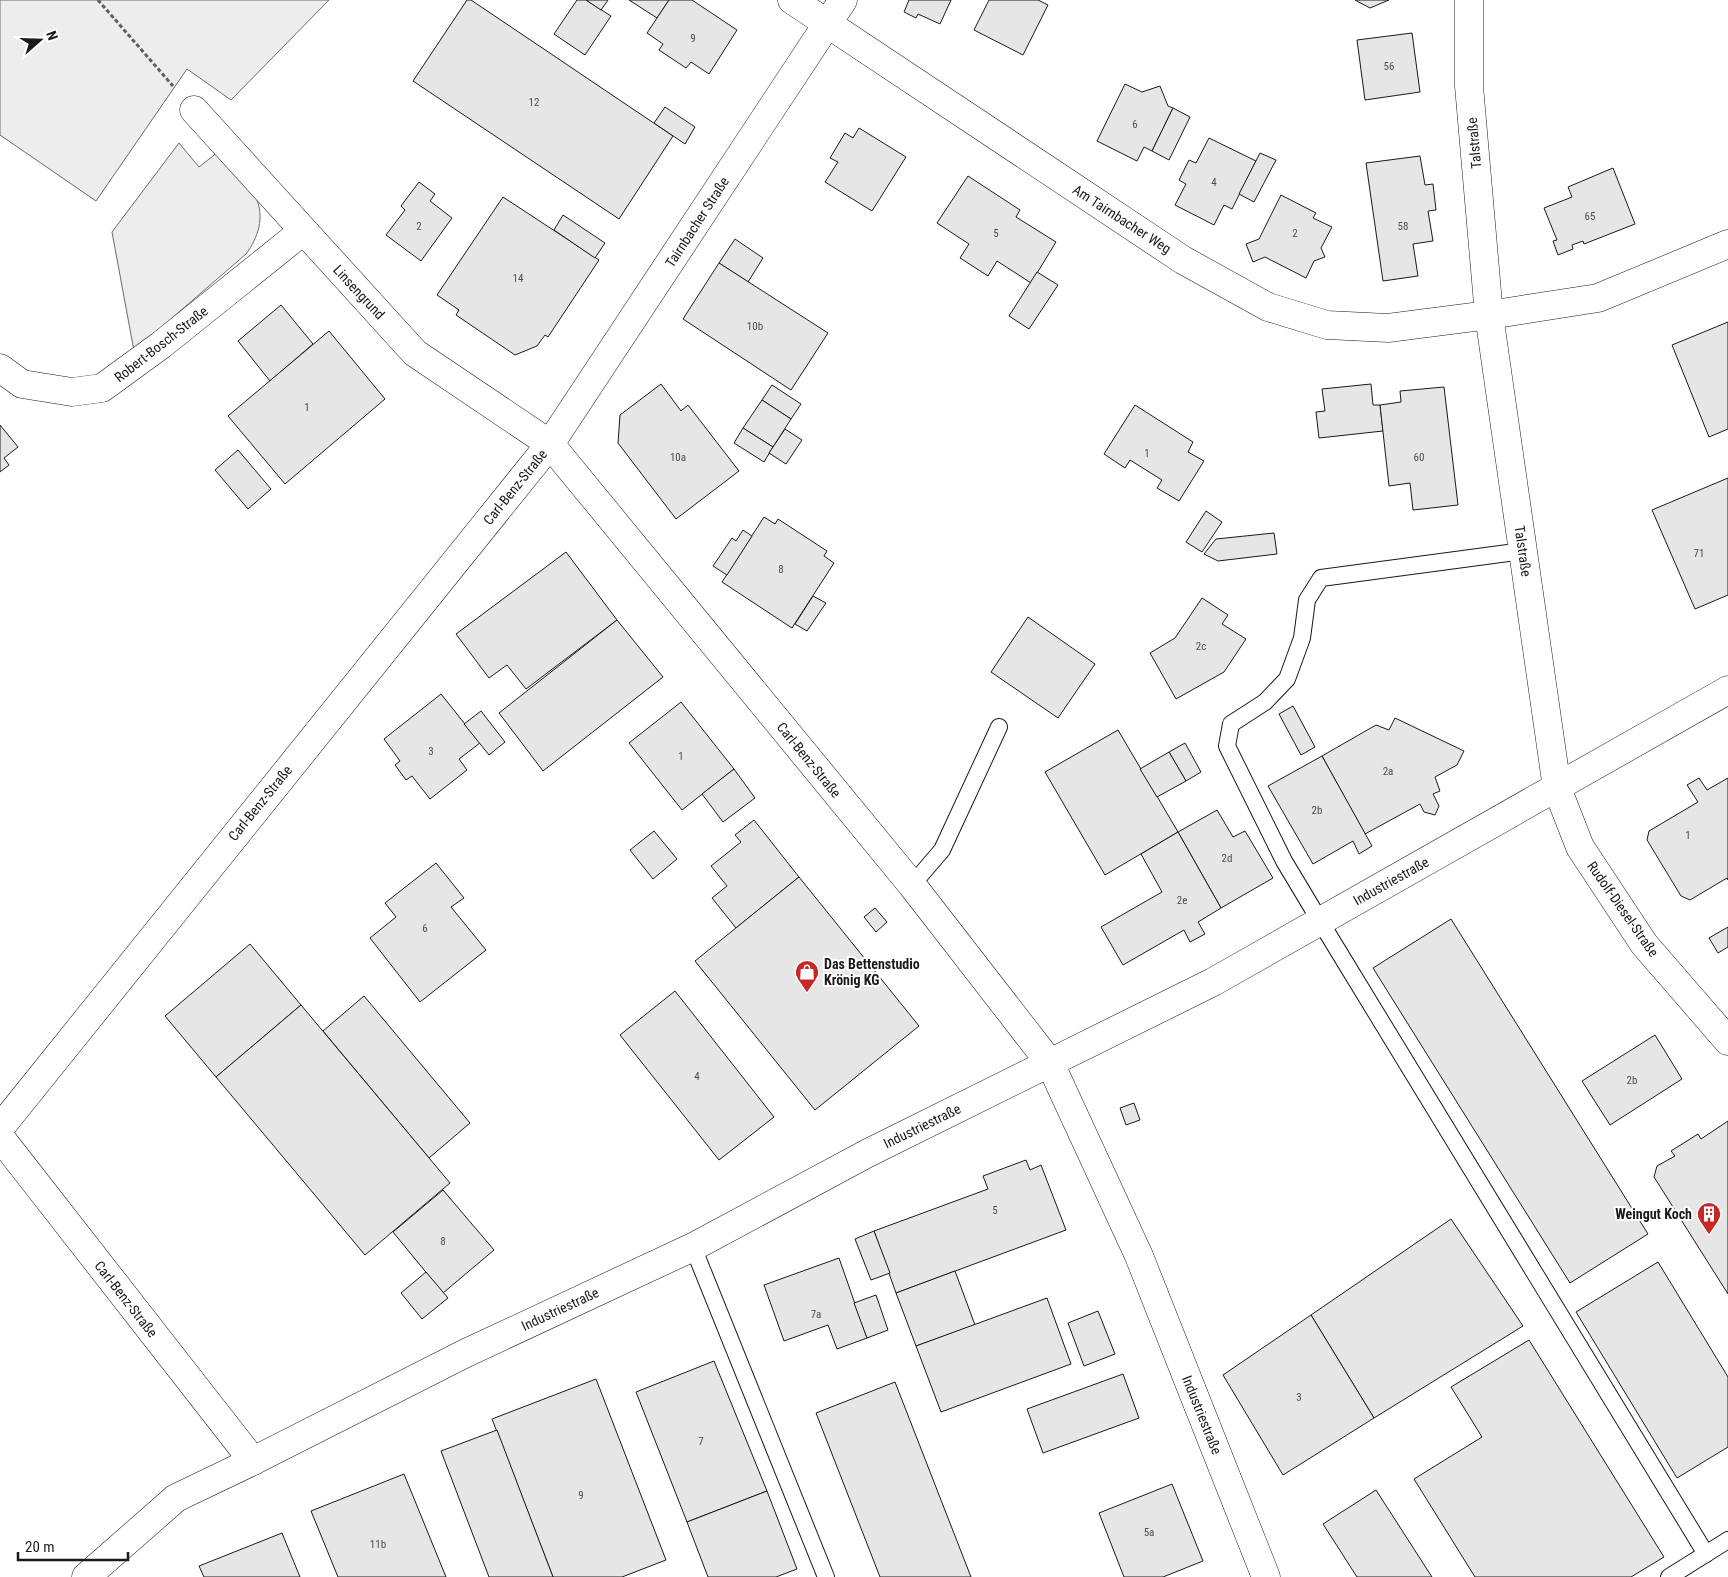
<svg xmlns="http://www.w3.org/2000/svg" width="1728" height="1577" viewBox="0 0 1728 1577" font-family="'Roboto Condensed',sans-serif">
	<rect width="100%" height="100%" fill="#fff"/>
	<g fill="#ededed" stroke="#6a6a6a">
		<path d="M0 0H329L231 100 187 69 96 201 0 135Z"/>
		<path d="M179 143 199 167 218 152C227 163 250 187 256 198 265 217 258 238 246 254L134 351 112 232Z"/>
	</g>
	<g fill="#e6e6e6" stroke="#1a1a1a">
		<path d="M467 0H471L673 136 619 219 413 81Z"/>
		<path d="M577 0H586L611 16 585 55 554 34Z"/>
		<path d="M586 0H608L601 10Z"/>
		<path d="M629 0H669L657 18Z"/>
		<path d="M669 0H692L737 30 709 74 691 62 686 68 659 50 663 44 647 33Z"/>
		<path d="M909 0H951L940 24 918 14 916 18 904 12Z"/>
		<path d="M989 0H1038L1048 5 1023 55 974 30Z"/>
		<path d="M1355 0H1389L1370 8Z"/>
		<path d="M1412 33 1420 92 1365 100 1357 40Z"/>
		<path d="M1125 84 1142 92 1160 86 1168 106 1173 108 1152 151 1144 147 1137 161 1097 141Z"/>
		<path d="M665 107 695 127 685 144 654 123Z"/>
		<path d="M1173 108 1190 117 1169 160 1152 151Z"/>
		<path d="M859 128 906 157 872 211 825 182 838 162 830 158 845 133 853 138Z"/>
		<path d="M1209 138 1256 161 1232 209 1224 205 1214 225 1175 205 1186 184 1179 180 1189 160 1196 163Z"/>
		<path d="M1260 153 1276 160 1254 202 1239 194Z"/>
		<path d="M1420 156 1425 185 1433 184 1436 210 1428 211 1433 241 1413 244 1418 276 1383 281 1366 163Z"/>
		<path d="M1613 168 1635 224 1584 244 1583 241 1572 245 1573 249 1558 255 1553 241 1557 240 1544 208 1572 197 1568 187Z"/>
		<path d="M968 176 1020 210 1016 217 1056 242 1031 283 997 261 988 276 960 258 969 244 937 223Z"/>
		<path d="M419 182 435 194 430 201 452 218 421 261 386 235 405 210 401 206Z"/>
		<path d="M1281 195 1316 213 1313 218 1332 227 1321 248 1325 257 1314 261 1306 278 1265 257 1253 262 1246 244 1259 239Z"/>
		<path d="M503 197 599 260 548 337 545 335 537 346 515 355 456 315 459 310 437 295Z"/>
		<path d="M563 215 605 243 595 258 554 230Z"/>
		<path d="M735 239 763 258 748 282 719 263Z"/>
		<path d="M719 263 828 333 791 390 683 319Z"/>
		<path d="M1037 272 1058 285 1029 329 1009 316Z"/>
		<path d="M281 305 313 344 270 381 238 341Z"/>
		<path d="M1728 322V429L1709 437 1672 345Z"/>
		<path d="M329 331 385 399 285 484 228 416Z"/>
		<path d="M661 384 681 411 688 405 739 471 676 519 618 443 620 415Z"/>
		<path d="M1371 384 1373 405H1380L1383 431 1319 438 1316 412 1325 411 1322 389Z"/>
		<path d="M772 385 801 404 791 419 762 400Z"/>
		<path d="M1444 387 1458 505 1413 510 1410 483 1389 486 1380 405 1401 402 1400 391Z"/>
		<path d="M762 400 791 419 773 447 743 428Z"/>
		<path d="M1135 405 1193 442 1188 452 1204 461 1179 501 1157 488 1162 480 1130 460 1125 468 1104 454Z"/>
		<path d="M0 425 18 447 4 458 9 465 0 472Z"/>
		<path d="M743 428 773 447 764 462 734 443Z"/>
		<path d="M785 429 802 440 786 464 769 453Z"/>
		<path d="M238 450 271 489 248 509 215 470Z"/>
		<path d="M1728 478V595L1695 609 1652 510Z"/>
		<path d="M1206 511 1222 522 1202 552 1186 542Z"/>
		<path d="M764 517 775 524 778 519 827 551 824 556 834 563 792 628 722 582Z"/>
		<path d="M743 530 752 536 727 575 713 566 732 538 736 541Z"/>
		<path d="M1274 533 1277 554 1218 561 1204 554 1216 539Z"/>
		<path d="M566 552 617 620 526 689 507 665 489 678 456 634Z"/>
		<path d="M813 596 826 603 807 631 795 624Z"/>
		<path d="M1202 598 1228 615 1222 624 1246 639 1224 672 1176 699 1150 653 1175 638Z"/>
		<path d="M1028 617 1095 664 1058 718 991 672Z"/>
		<path d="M617 620 663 677 543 771 499 713Z"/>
		<path d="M441 694 480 743 459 759 467 770 430 799 412 776 406 780 395 765 400 761 384 739Z"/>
		<path d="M681 702 734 769 682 810 629 743Z"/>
		<path d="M1293 706 1315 747 1301 755 1279 714Z"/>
		<path d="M481 711 505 742 489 755 464 724Z"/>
		<path d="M1395 718 1464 751 1457 765 1435 777 1440 791 1433 794 1439 806 1435 815 1424 812 1420 804 1365 834 1322 756 1376 725 1389 730Z"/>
		<path d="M1118 730 1178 832 1105 875 1045 772Z"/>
		<path d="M1185 743 1201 772 1186 781 1169 752Z"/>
		<path d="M1169 752 1186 781 1157 797 1140 769Z"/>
		<path d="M1322 756 1372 846 1359 854 1353 841 1313 864 1268 786Z"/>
		<path d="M734 769 755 798 723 822 702 794Z"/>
		<path d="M1699 778 1707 790 1728 778V880L1727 878 1690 900 1681 896 1647 840 1649 831 1698 802 1687 785Z"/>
		<path d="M1217 810 1233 837 1245 831 1273 878 1221 908 1178 832Z"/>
		<path d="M754 820 799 877 736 928 712 898 727 886 711 866 741 842 735 835Z"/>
		<path d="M654 831 677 859 653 879 630 850Z"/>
		<path d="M1178 832 1221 908 1198 922 1205 934 1190 942 1184 930 1123 965 1101 927 1162 892 1141 854Z"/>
		<path d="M436 863 464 898 451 907 486 950 420 1002 370 938 396 917 385 903Z"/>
		<path d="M799 877 919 1026 815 1110 695 961Z"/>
		<path d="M875 908 887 922 876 932 864 917Z"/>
		<path d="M1451 919 1648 1234 1570 1283 1373 968Z"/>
		<path d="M1728 927V947L1718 953 1709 938Z"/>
		<path d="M250 944 301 1005 216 1077 165 1016Z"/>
		<path d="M675 991 774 1117 719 1160 620 1035Z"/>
		<path d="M364 996 470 1123 429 1158 323 1031Z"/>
		<path d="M301 1005 450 1183 365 1255 216 1077Z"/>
		<path d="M1655 1035 1682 1079 1610 1125 1582 1081Z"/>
		<path d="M1134 1103 1140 1120 1126 1125 1120 1108Z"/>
		<path d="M1728 1121V1294L1654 1177 1657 1166 1675 1156 1671 1151 1698 1134 1701 1139Z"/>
		<path d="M1026 1160 1030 1170 1041 1165 1066 1230 896 1293 874 1231 988 1189 983 1176Z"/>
		<path d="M443 1190 494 1250 443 1293 393 1232Z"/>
		<path d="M1451 1219 1523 1326 1374 1418 1311 1315Z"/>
		<path d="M874 1231 890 1273 871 1280 855 1239Z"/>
		<path d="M839 1258 867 1338 837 1349 828 1325 784 1341 764 1285Z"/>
		<path d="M1658 1262 1728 1377V1447L1677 1478 1576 1312Z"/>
		<path d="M955 1271 975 1325 916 1346 896 1293Z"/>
		<path d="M426 1272 448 1298 422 1319 401 1293Z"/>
		<path d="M876 1295 888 1330 867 1338 854 1303Z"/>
		<path d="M1047 1298 1071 1364 941 1412 916 1346Z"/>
		<path d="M1098 1311 1115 1354 1084 1366 1068 1323Z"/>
		<path d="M1311 1315 1374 1418 1283 1475 1223 1375Z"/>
		<path d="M1529 1340 1664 1557 1631 1577H1475L1414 1479 1482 1437 1451 1387Z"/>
		<path d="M714 1361 767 1491 687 1522 636 1392Z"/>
		<path d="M1123 1374 1139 1418 1043 1453 1027 1409Z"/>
		<path d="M596 1379 666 1560 622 1577H553L492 1419Z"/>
		<path d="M895 1382 971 1577H880L816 1413Z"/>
		<path d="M497 1430 553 1577H489L441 1451Z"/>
		<path d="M404 1474 446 1577H338L311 1511Z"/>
		<path d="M1172 1484 1203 1561 1163 1577H1124L1099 1513Z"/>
		<path d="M1376 1490 1432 1577H1357L1323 1524Z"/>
		<path d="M767 1491 797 1569 776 1577H708L687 1522Z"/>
		<path d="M282 1533 300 1577H204L199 1566Z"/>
	</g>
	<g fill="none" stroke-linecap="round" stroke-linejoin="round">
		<g stroke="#1a1a1a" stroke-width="18">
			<g id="lane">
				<path d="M1523 551 1321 578 1307 600 1302 638 1287 679 1265 702 1231 724 1227 746 1284 861 1320 921 1706 1554"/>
				<path d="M912 885 942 850 999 727"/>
				<path d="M693 1247 826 1577"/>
				<path d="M1669 1577 1728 1540"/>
			</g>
		</g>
		<g stroke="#1a1a1a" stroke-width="29">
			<g id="street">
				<path d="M792 0 1183 260 1268 307 1327 325 1388 328 1489 315 1598 298 1728 244"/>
				<path d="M1469 0V86L1489 315 1557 788 1580 847 1644 944 1728 1041"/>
				<path d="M194 110 415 353 550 444 843 0"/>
				<path d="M0 368 22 384 72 392 102 388 161 345 303 231"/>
				<path d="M0 1128 550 444 912 885 1050 1063 1139 1256 1266 1577"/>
				<path d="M0 1137 253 1461"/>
				<path d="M86 1577 176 1498 253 1461 466 1353 693 1247 868 1153 1213 982 1728 690"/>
			</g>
		</g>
		<path stroke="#5f5f5f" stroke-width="3" stroke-dasharray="4 2.5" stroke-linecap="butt" d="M98 0 173 86"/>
		<use href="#lane" stroke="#fff" stroke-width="16"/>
		<use href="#street" stroke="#fff" stroke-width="28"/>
	</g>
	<defs>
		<g id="shop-pin" transform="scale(1.25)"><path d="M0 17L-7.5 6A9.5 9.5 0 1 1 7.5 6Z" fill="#c62828" stroke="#fff"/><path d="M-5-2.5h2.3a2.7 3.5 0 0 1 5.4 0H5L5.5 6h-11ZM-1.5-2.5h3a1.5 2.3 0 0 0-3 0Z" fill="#fff"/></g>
		<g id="building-pin" transform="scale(1.25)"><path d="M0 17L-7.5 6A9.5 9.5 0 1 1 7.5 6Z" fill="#c62828" stroke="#fff"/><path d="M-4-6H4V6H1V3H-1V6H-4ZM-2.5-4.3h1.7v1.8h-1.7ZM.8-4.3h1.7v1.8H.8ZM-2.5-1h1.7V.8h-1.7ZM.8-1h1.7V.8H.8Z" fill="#fff"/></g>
	</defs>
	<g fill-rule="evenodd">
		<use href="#shop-pin" x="807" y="972"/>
		<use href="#building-pin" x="1709" y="1214"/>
	</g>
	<g text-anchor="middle" stroke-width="4" stroke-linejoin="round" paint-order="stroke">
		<g font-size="11" fill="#4d4d4d">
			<text x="693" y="42">9</text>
			<text x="1389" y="70">56</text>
			<text x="534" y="106">12</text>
			<text x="1135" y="128">6</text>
			<text x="1214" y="186">4</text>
			<text x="1590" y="220">65</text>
			<text x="419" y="230">2</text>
			<text x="1403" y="230">58</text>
			<text x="996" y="237">5</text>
			<text x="1295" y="237">2</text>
			<text x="518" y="282">14</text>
			<text x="755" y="330">10b</text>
			<text x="307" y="411">1</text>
			<text x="1147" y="457">1</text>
			<text x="678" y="461">10a</text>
			<text x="1419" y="461">60</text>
			<text x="1699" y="557">71</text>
			<text x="781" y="573">8</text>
			<text x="1201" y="650">2c</text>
			<text x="431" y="755">3</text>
			<text x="681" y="760">1</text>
			<text x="1388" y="775">2a</text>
			<text x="1317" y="814">2b</text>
			<text x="1688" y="839">1</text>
			<text x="1227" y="862">2d</text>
			<text x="1182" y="904">2e</text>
			<text x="425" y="932">6</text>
			<text x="697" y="1080">4</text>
			<text x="1632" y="1084">2b</text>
			<text x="995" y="1214">5</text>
			<text x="443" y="1245">8</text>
			<text x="816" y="1318">7a</text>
			<text x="1299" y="1401">3</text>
			<text x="701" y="1445">7</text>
			<text x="581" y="1499">9</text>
			<text x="1149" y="1536">5a</text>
			<text x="378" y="1548">11b</text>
		</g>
		<g font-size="14" fill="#1a1a1a" stroke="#fff">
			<text transform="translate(1474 143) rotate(-95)" y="5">Talstraße</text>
			<text transform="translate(1122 219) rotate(33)" y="5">Am Tairnbacher Weg</text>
			<text transform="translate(697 222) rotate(-57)" y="5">Tairnbacher Straße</text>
			<text transform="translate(359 292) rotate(47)" y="5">Linsengrund</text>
			<text transform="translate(161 344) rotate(-38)" y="5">Robert-Bosch-Straße</text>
			<text transform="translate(515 487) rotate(-51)" y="5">Carl-Benz-Straße</text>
			<text transform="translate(1523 551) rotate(82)" y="5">Talstraße</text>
			<text transform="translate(809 760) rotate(51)" y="5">Carl-Benz-Straße</text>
			<text transform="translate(260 803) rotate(-51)" y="5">Carl-Benz-Straße</text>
			<text transform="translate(1391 881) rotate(-29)" y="5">Industriestraße</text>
			<text transform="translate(1623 909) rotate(55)" y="5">Rudolf-Diesel-Straße</text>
			<text transform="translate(922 1126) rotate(-26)" y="5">Industriestraße</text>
			<text transform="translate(126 1299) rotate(52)" y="5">Carl-Benz-Straße</text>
			<text transform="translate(560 1309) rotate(-25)" y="5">Industriestraße</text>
			<text transform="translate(1202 1415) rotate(68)" y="5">Industriestraße</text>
		</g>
		<g font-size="14" font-weight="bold" fill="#1a1a1a" stroke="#fff" text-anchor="start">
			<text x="824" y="969">Das Bettenstudio<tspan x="824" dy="16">Krönig KG</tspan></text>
			<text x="1692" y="1219" text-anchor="end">Weingut Koch</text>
		</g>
	</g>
	<g transform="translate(40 40) rotate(70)" stroke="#ffffff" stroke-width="4" paint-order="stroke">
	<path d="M0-4L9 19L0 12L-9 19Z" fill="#1a1a1a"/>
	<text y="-8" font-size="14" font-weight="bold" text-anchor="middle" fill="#1a1a1a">N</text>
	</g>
	<path d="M18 1552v8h110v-8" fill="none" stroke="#1a1a1a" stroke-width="2.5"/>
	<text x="25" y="1552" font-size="15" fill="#1a1a1a" stroke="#ffffff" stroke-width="4" paint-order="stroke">20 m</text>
</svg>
